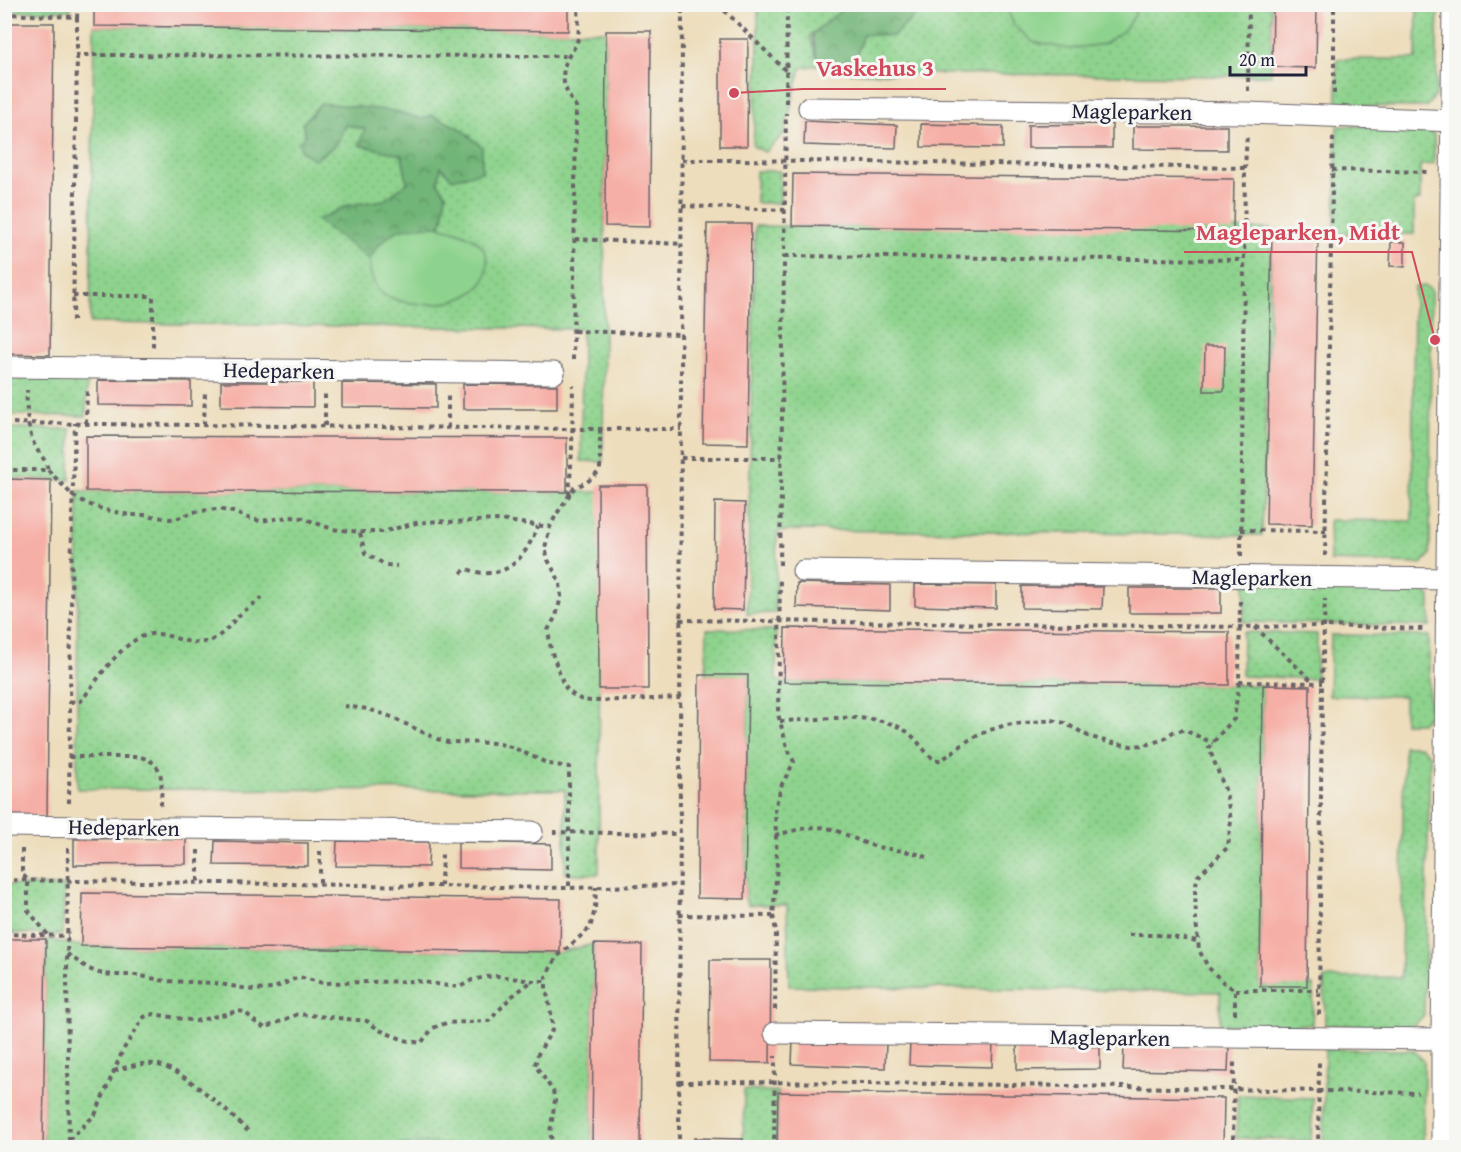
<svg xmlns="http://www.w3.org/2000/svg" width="1461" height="1152" viewBox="0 0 1461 1152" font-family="'Gentium Book Plus',serif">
	<defs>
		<pattern id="grass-dots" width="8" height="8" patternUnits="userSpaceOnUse" patternTransform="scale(1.5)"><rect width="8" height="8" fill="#8ed38d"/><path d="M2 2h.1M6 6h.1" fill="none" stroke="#7ab57b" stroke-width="1.8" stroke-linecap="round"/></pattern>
		<pattern id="forest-crowns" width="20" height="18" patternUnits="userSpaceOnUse" patternTransform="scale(1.5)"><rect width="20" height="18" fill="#72b578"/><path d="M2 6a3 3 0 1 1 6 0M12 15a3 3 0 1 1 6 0" fill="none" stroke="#5d9364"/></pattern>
	</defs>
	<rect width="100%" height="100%" fill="#f6f6f2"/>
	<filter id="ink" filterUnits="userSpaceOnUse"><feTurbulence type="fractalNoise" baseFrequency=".0167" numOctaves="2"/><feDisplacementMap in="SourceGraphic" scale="12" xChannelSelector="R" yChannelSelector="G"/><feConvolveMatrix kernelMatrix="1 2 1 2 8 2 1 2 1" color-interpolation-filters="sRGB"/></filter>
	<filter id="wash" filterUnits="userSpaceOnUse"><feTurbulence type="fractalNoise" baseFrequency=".008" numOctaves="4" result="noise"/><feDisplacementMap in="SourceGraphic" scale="24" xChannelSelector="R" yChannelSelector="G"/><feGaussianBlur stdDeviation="1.35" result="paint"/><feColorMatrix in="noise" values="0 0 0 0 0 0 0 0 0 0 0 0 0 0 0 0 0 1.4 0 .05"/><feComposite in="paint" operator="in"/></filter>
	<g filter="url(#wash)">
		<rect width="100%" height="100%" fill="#edddbc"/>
		<g fill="url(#grass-dots)" stroke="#587a64" stroke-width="1.5">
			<path d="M990 4 1272 5 1271 75 1226 76 852 73 862 34 893 36 927 5H985L988 12Z"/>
			<path d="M4 5H71V10L6 12 10 23 5 354Z"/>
			<path d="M758 5H848L810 36 819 65 801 68 784 134 765 152 753 146 758 65Z"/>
			<path d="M1417 5H1438L1436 95 1426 107 1337 106V59H1416Z"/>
			<path d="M94 26 606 31 603 462 581 461 582 329 90 323Z"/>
			<path d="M1337 126 1426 127 1434 135V164L1420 165V200L1414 201V234H1344L1335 231Z"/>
			<rect x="756" y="171" width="24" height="32"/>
			<path d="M755 226 1272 229 1262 535 797 530 777 532 775 613 747 614Z"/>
			<path d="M1426 286 1431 290 1430 555 1421 564 1330 561 1329 520 1412 521 1414 287Z"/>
			<path d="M5 376 87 378 86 416 5 415Z"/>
			<path d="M5 428 71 429 70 480 5 479Z"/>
			<path d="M78 491 600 492 599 874H565V790L77 789Z"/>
			<path d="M1245 584 1420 586 1430 597V626L1244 622Z"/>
			<path d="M707 629 776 630V680L784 682 1263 685 1260 986 1314 985 1312 1025H1220V992L789 986 787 905H748L745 899 748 676 706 675Z"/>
			<path d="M1243 632 1317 634 1316 679 1242 676Z"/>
			<path d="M1331 635 1429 636V715L1421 723H1404V696H1329Z"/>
			<path d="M1404 746H1420L1430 756 1424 1015 1412 1027 1325 1025 1324 978 1401 977Z"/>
			<path d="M5 885 65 886 62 935 5 933Z"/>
			<path d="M46 939 81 946 560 952 594 944 592 1147 43 1148Z"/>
			<path d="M1325 1049 1413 1050 1424 1061 1423 1147H1323Z"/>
			<path d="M744 1090 778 1092 777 1147H833L743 1148Z"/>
			<path d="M1238 1095 1313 1098 1311 1141 1236 1138Z"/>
		</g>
		<g fill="url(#forest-crowns)" stroke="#4a6c5a" stroke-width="1.5">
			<path d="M848 5V4L927 5 893 36 863 34 852 73 833 66 819 65 812 34Z"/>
			<path d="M321 103 395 111 422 119 432 115 461 129 482 147V172L452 179 441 167 438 182 446 194 443 219 440 227 417 228 379 244 370 260 317 220 349 205 384 200 407 183 402 155 359 145 365 129 345 125 337 144 315 160 301 151 299 142 306 135 302 124Z"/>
		</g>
		<g fill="#8ed38d" stroke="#587a64" stroke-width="1.5">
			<path d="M1007 4 1134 5 1135 15 1124 30 1104 44 1069 49 1033 42 1014 25 1006 6Z"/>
			<path d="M437 226C460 231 491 239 487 268 486 273 486 278 484 281 464 309 414 308 386 296 375 290 368 274 370 261 372 250 387 236 397 231 408 226 425 227 437 226Z"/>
			<path d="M416 1142 447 1144 454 1147H386Z"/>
		</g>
		<g id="blocks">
			<g fill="#f6afa6">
				<path d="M94 4H568V31L94 26Z"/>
				<path d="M1273 4H1317L1316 68 1272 67Z"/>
				<path d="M10 23H54L50 355 5 354Z"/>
				<path d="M606 31H651L650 227 605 226Z"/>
				<path d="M720 39H748L747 146H720Z"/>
				<path d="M805 121 897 125 896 148 804 145Z"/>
				<path d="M921 124 1003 126V148L921 147Z"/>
				<path d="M1112 124V148H1028V125Z"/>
				<path d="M1133 126H1227V150L1133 149Z"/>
				<path d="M793 174 1234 179 1233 231 792 226Z"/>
				<path d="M707 224H751L748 444 703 443Z"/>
				<path d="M1272 229 1318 230 1312 525 1266 524Z"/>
				<path d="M1391 242H1405V267L1390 266Z"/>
				<path d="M1205 346H1225L1224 391H1204Z"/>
				<path d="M98 380 191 381V406L98 405Z"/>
				<path d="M221 382H313V407L221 406Z"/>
				<path d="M342 383 436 384V408L342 407Z"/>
				<path d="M463 384 557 385V409H463Z"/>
				<path d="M86 436 567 438V492L86 491Z"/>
				<path d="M4 479 51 480 47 816 4 815Z"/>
				<path d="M598 485H647L648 689H599Z"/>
				<path d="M715 502 745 503 743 610 714 609Z"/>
				<path d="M797 583 890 585V610L796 607Z"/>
				<path d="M915 584 996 585V608L915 606Z"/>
				<path d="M1022 586 1103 587 1102 609 1022 608Z"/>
				<rect x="1129" y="588" width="92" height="25"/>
				<path d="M785 628 1229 632V685L784 682Z"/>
				<path d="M699 675H748L745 899 697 898Z"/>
				<path d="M1263 685 1310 686 1307 986H1260Z"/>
				<path d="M186 838V864L74 865V839Z"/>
				<path d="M215 841 308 843V866L214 865Z"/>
				<path d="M337 841 429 842 428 867 336 866Z"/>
				<path d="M458 842 551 844V870L458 868Z"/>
				<path d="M82 893 561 899 560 952 81 946Z"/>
				<path d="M4 939H46L43 1148H4Z"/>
				<path d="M594 944 642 945 640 1148H592Z"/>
				<path d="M710 960H771L770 1063 709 1062Z"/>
				<path d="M793 1039 886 1043 885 1068 792 1064Z"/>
				<path d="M910 1041 993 1043 992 1067 909 1065Z"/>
				<path d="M1100 1043V1069L1017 1070V1044Z"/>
				<path d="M1124 1045 1229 1047 1228 1072 1123 1070Z"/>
				<path d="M778 1092 1224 1098 1223 1148 777 1147Z"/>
				<path d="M694 1138 743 1139V1148H694Z"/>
			</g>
		</g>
	</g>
	<g filter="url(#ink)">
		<use href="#blocks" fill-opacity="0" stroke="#696368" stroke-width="1.5"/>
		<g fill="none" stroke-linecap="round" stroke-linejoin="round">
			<g stroke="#696368" stroke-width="23">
				<g id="minor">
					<path d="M809 108 1248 113 1454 121"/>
					<path d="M4 367 554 373"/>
					<path d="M803 571 1450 579"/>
					<path d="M4 826 532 832"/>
					<path d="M775 1033 1445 1039"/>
				</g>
			</g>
			<g stroke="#696368" stroke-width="29">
				<path id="tertiary" d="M1445 1148V1039L1456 4"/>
			</g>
			<g stroke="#696368" stroke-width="4" stroke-dasharray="4.5 4.5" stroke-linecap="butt">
				<path d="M718 4 786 71"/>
				<path d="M578 5 682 8"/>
				<path d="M4 14 77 17 78 4"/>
				<path d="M77 17V55L568 56"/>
				<path d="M1248 91 1249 4"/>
				<path d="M1334 94V4"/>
				<path d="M786 103 787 4"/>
				<path d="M682 160H740L1245 168"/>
				<path d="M1332 170 1430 172"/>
				<path d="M682 206 785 210"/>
				<path d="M575 239 682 244"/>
				<path d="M785 256 1244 260"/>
				<path d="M73 296H153V347"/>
				<path d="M73 321 77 55"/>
				<path d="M574 331 681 334"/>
				<path d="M573 360 576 107C565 92 559 77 567 59 570 53 575 48 577 42 580 34 578 14 578 4"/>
				<path d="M4 423 573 429H681"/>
				<path d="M86 423 87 391"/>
				<path d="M204 425 205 391"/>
				<path d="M325 426V392"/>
				<path d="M448 428V393"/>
				<path d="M600 429V471L587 482 574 488 556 515 550 527 545 548 548 560 560 582 561 597 556 616 548 630 551 650 564 686 572 694 582 700 592 701 680 698"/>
				<path d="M681 458H782"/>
				<path d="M4 470H48C46 460 41 456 36 448 27 431 26 409 27 390"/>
				<path d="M48 470 73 496 88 504 102 509 129 515H145L170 519 178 518 194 512 217 509 233 512 248 518 260 521 289 517 303 518 332 529 360 532H382L416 523 439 521 449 522 499 520 550 527"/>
				<path d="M569 495 572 450 573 385"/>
				<path d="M1241 530 1326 531"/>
				<path d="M360 533 365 553 386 565 397 566"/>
				<path d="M1241 556 1245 168 1247 134"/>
				<path d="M1325 556 1333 137"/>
				<path d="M780 565 786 113"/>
				<path d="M461 573 466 569C474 571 481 574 489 573 517 571 528 549 538 526"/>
				<path d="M680 620 1240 627 1325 626 1425 629"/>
				<path d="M1255 627 1313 682"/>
				<path d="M1239 682 1322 683"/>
				<path d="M70 702 81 701C98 680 127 630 159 634 174 636 189 645 204 642 222 640 231 621 244 611 250 606 257 602 263 597"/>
				<path d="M344 706 368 709 389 716 437 739 448 742 497 743 514 748 549 764 569 767V888"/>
				<path d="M780 721C819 721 872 709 906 731 918 739 924 753 936 761L943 759 969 740 987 731 1006 725 1052 720 1065 723 1088 736 1108 742 1131 746 1146 745 1164 739 1173 732 1184 730 1213 743"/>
				<path d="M69 757H140C167 763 161 785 161 806"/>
				<path d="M69 803 72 516 75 423"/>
				<path d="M553 832 679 834"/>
				<path d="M775 835C794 831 815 823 834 830 849 835 861 843 877 847 894 850 911 851 927 857"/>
				<path d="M68 848 67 975 69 1148"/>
				<path d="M22 849V874L28 880V910L48 935"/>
				<path d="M198 850V882"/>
				<path d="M320 851V884"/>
				<path d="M4 880 569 888 679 885"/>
				<path d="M441 886 442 853"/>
				<path d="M679 915 773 916"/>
				<path d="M4 934 68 936"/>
				<path d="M1129 935H1158L1198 941"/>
				<path d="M67 954 89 969 99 973 112 975H136L165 981 214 983 254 990 272 989 299 977 323 983 417 981 448 986 460 987 472 980 486 977 498 976 532 981H546"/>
				<path d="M1235 990H1319"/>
				<path d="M775 1010 776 931 773 916 777 867 775 808 782 784 794 762 787 747 778 714 780 578"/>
				<path d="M1235 1014V990L1223 982 1208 967 1199 950 1196 920 1195 888 1198 876 1228 847 1231 820 1226 792 1209 748 1220 734 1234 719 1239 682 1240 599"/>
				<path d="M1319 1015 1322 683 1325 599"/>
				<path d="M114 1071C128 1067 144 1061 159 1065 187 1073 227 1111 248 1131"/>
				<path d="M679 1082C925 1082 1172 1088 1418 1093"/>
				<path d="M69 1140 95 1115 123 1050 144 1017 153 1014 196 1021 238 1011 245 1012 254 1021 265 1028 298 1014 367 1021 379 1030 404 1040 421 1043 433 1028 446 1023 489 1021 511 997 532 981"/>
				<path d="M1233 1143 1318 1146"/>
				<path d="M554 1148 550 1133 555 1100 553 1091 535 1065 538 1054 552 1030V1018L546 989V977L552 965 558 956 590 928 595 909 596 887"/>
				<path d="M679 1148 682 4"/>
				<path d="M774 1148 775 1056"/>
				<path d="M1233 1148 1234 1061"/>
				<path d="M1318 1148 1319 1061"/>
			</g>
			<use href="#minor" stroke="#fff" stroke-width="21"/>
			<use href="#tertiary" stroke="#fff" stroke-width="27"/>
		</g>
	</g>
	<g text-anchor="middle" stroke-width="6" stroke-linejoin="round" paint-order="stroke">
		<g font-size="22" fill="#22223b" stroke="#f6f6f2">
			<text transform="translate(1132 111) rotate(1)" y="8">Magleparken</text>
			<text transform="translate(279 370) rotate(1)" y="8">Hedeparken</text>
			<text transform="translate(1252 577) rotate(1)" y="8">Magleparken</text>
			<text transform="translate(124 827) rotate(1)" y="8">Hedeparken</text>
			<text transform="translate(1110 1037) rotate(1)" y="8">Magleparken</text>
		</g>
	</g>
	<path fill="none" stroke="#d1495b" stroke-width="2" d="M734 93L803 89H946M1435 340L1412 252H1184"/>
	<g fill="#d1495b" stroke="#f6f6f2" stroke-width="2">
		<circle cx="734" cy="93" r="6"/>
		<circle cx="1435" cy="340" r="6"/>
	</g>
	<g font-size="24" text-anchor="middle" font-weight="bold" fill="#d1495b" stroke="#f6f6f2" stroke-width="6" stroke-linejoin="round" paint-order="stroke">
		<text x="875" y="76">Vaskehus 3</text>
		<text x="1298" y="240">Magleparken, Midt</text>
	</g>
	<rect width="1461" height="1152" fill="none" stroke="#f6f6f2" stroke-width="24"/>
	<path d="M1230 66v9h76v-9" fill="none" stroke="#22223b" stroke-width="3"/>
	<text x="1239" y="66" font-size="18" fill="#22223b" stroke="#f6f6f2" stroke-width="4.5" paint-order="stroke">20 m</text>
</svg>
